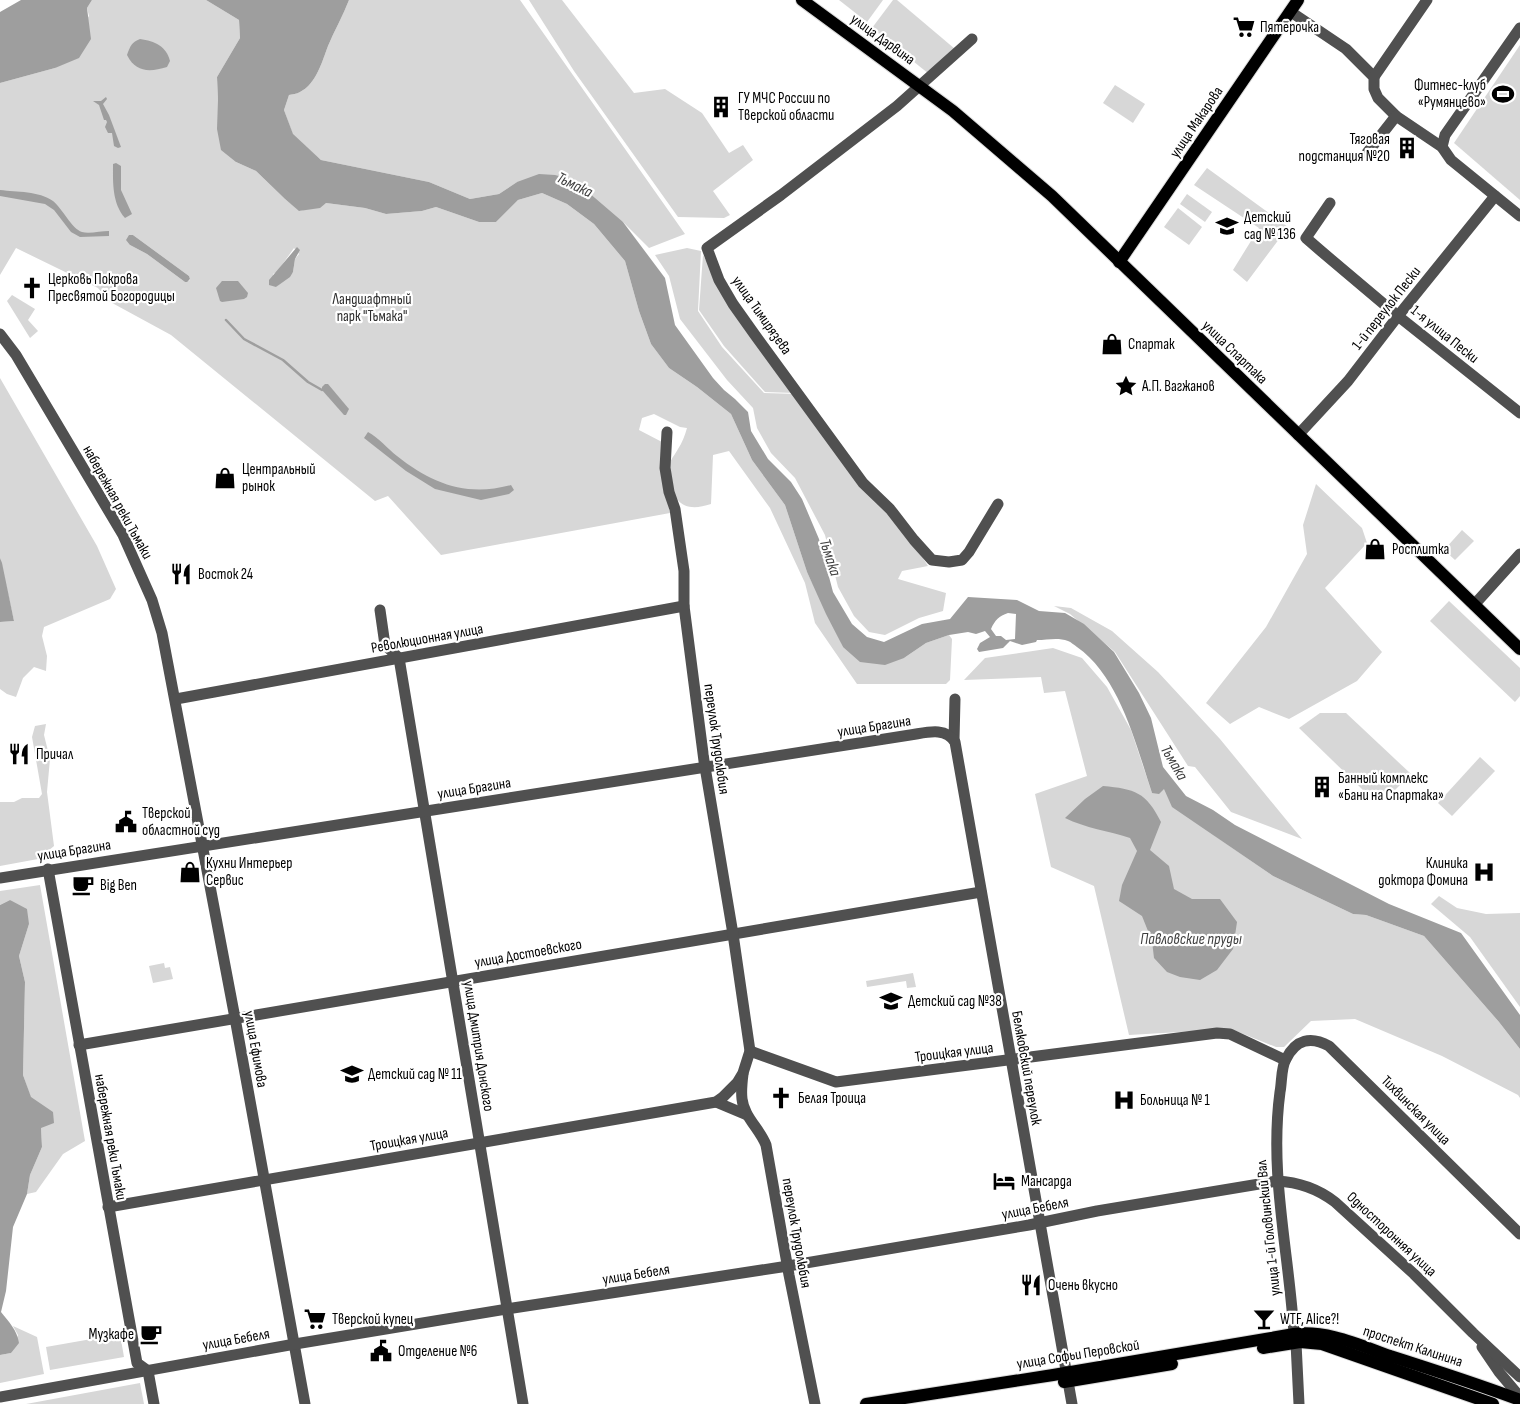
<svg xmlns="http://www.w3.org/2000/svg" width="1520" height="1404" viewBox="0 0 1520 1404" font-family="'Sofia Sans Condensed',sans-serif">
	<rect width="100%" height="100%" fill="#fff"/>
	<g fill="#d7d7d7" fill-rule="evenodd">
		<path d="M92 0H206L239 20 240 38 217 77 218 100 236 162 256 171 285 199 300 211 326 203 365 208 386 214 422 211 436 207 479 222H496L518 200 542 193 567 204 594 224 625 261 639 311 651 344 669 368 697 387 731 414 752 460 785 505 807 572 843 647 904 658 926 643 949 635 952 639 950 680 946 684H857L815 623 805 583 770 508 729 451 713 455 711 504C687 512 673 505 671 479 671 474 669 467 670 463 671 459 676 453 678 449 682 443 685 435 687 428L680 427 654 414 642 418 639 430 662 442 670 513 441 555 388 496 375 501 171 335 103 298 104 295 98 288 16 248 0 275V83L55 68 89 16 87 8ZM133 235 189 276 190 280 185 282 147 254 130 245ZM294 248 299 254 295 259 293 272 276 287 273 274 277 272Z"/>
		<path d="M349 0H520L685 234 649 248 623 222 517 182 499 194 470 199 429 182 321 160 293 135 284 110 289 95C292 94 297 94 300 92 316 84 322 62 328 46 334 31 343 16 349 0Z"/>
		<path d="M529 0H562L634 93 665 89 702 113 729 153 743 145 753 160 713 191 730 215 724 218 678 217 574 71Z"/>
		<path d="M839 0H883L867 22Z"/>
		<path d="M893 0H897L955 49 929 74 872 28Z"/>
		<path d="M1520 45V200L1454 143Z"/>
		<path d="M1115 85 1145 104 1133 123 1103 103Z"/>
		<path d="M1207 168 1288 227 1247 282 1233 270 1259 228 1194 185Z"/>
		<path d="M1187 194 1212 212 1205 222 1180 204Z"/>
		<path d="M1178 208 1202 227 1189 245 1164 227Z"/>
		<path d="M687 248 701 251 698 311 722 347 764 393 797 394 913 543 928 566 902 571 898 579 946 593 943 611 919 618 885 635 869 632 854 616 838 587 825 535 795 478 771 453 757 428 753 408 727 380 680 319 669 276 655 255Z"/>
		<path d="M703 255 729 302 795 393 765 392 724 346 699 310Z"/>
		<path d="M12 295 35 309 28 320 38 331 30 338 7 301Z"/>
		<path d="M0 378 97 546 116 589 110 599 44 627 42 636 47 656 46 671 34 667 23 678 16 697 7 694 0 689V622L14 621 0 558Z"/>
		<path d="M1316 484 1362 528 1367 543 1325 588 1382 652 1357 681 1289 719 1259 707 1230 724 1206 703 1266 627 1307 554 1303 525Z"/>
		<path d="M1462 530 1474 541 1455 560 1444 550Z"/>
		<path d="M1449 601 1520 668V696L1515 702 1430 621Z"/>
		<path d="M1054 606 1071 608 1112 631 1158 672 1220 739 1302 839 1231 812 1195 767 1188 766 1115 652 1070 614Z"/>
		<path d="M1053 648 1082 658 1107 687 1131 730 1152 793 1164 788 1215 836 1273 876 1353 914 1366 915 1424 936 1499 1022 1520 1049V1098L1518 1095 1442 1056 1355 1019 1311 1021 1284 1047H1276L1231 1029 1129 1035 1094 886 1051 867 1035 794 1087 776 1065 691 1044 693 1041 677 964 680 985 658Z"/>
		<path d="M1320 713H1346L1411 774 1388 797 1375 796 1364 791 1299 728Z"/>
		<path d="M46 724 44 735 50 759 47 792 54 846 38 859 0 866V802H14L22 798H39L42 794 32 737 35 726Z"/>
		<path d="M1480 757 1495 771 1452 816 1438 803Z"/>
		<path d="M40 885 85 1141 63 1154 36 1192 27 1194 30 1175 42 1147 41 1128 23 1075 25 982 19 956 29 924 10 900 0 905V891Z"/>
		<path d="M1439 896 1457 908 1486 914 1520 913V1007L1470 937 1431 904Z"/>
		<path d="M164 963 165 968 170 967 173 979 153 983 149 966Z"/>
		<path d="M913 973 916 987 907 988 906 981 867 987 866 981Z"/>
		<path d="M13 1326 37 1337 44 1374 0 1383V1355L11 1353 18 1335Z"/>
		<path d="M120 1334 124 1357 50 1370 46 1347Z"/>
		<path d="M140 1383 144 1404H26Z"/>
	</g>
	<g fill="#9e9e9e" fill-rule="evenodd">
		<path d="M21 0H92L87 8 91 39 79 58 55 68 0 83V12Z"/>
		<path d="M206 0H349C343 16 334 31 328 46 322 62 316 84 300 92 297 94 292 94 289 95L284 110 293 134 321 160 429 182 470 199 499 194 517 182 539 174 555 175 574 180 623 222 665 278 675 325 713 378 724 390 735 399 748 412 751 431 768 459 791 482 802 499 819 539 833 592 852 624 867 637 884 642 922 624 950 619 968 597 1017 600 1039 611 1065 613 1084 624 1114 652 1139 693 1151 718 1163 767 1186 796 1213 810 1235 825 1389 904 1461 933 1520 1015V1049L1499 1022 1424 936 1366 915 1353 914 1273 876 1172 807 1164 789 1159 794 1152 793C1136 745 1120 677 1077 647 1074 645 1071 642 1068 641 1058 637 1047 640 1037 640L1036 642 1022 645 1010 641 1003 648 979 652 977 649 980 643 990 637 985 631 976 634 968 632 949 635 926 643 904 658 885 665 860 662 843 647 826 614 807 572 785 505 752 460 731 414 697 387 669 368 651 344 639 311 625 261 594 224 567 204 542 193 518 200 496 222H479L436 207 422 211 386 214 365 208 326 203 320 208 299 211 285 199 256 171 236 162 221 150 217 129 218 100 217 77 240 38 239 20ZM1008 613 1016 614 1015 639 1006 640 1001 636H996L991 629C995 620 999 616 1008 613Z"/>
		<path d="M140 39C155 41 166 46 170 61L167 67C150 72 136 73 127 55 130 46 132 42 140 39Z"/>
		<path d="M106 97 107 99 103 104 109 115 121 147 118 148 114 146 112 133H108L105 127 107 122 106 120H104L99 105 93 101H101Z"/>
		<path d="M116 163 121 166V190L132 214 125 218C112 203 113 183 113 164Z"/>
		<path d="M0 190C17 192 39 191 53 201 62 208 72 229 82 232 89 234 101 231 109 231V236L80 237 71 232 54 210 45 204 0 196Z"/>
		<path d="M129 235H133L189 276 190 279 187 282H185L147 254 130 245 126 240Z"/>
		<path d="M297 247 300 250 295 259 293 272 290 277 276 287 269 285V280Z"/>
		<path d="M222 281H238L248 293 247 297 244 299 222 302 220 301 216 288Z"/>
		<path d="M325 384H328L349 409 346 415H344L322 390V387Z"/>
		<path d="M368 432C378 437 388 449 397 456 432 484 467 497 511 485L514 490 509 494 481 500 435 489 406 471 364 438Z"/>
		<path d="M0 558 2 563 14 621 0 622Z"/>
		<path d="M1103 786C1135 789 1146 792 1161 822L1150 850 1169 866 1174 889 1192 899H1220L1237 922 1233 949 1217 970 1200 980 1180 977 1167 972 1154 958 1152 941 1142 916 1119 901 1122 885 1137 851 1130 838C1109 831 1085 828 1065 818L1085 799Z"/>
		<path d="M10 900 27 909 29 924 19 956 25 982 23 1075 31 1097 53 1112 54 1123 41 1128 42 1147 30 1175 27 1194 13 1227 6 1291 1 1312C9 1322 17 1330 19 1343L11 1353 0 1355V905Z"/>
	</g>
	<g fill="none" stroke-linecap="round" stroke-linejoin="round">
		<path stroke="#9e9e9e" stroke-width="2.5" d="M226 320 244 339 283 360 308 382 322 390"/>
		<g stroke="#dbdbdb" stroke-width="14">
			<g id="major">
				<path d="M802 0 953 111 1052 196 1520 649"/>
				<path d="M1119 262 1298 0"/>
				<path d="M1263 1348 1300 1342 1322 1344 1493 1404"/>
				<path d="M1064 1382 1172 1364"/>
				<path d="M866 1404 1053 1375 1294 1334C1327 1330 1359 1345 1390 1356 1434 1370 1477 1384 1520 1400"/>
			</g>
		</g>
		<g stroke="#505050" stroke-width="11">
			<path d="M1291 12 1346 49 1374 77V89L1378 98 1396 116 1442 147 1451 160 1520 216"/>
			<path d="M972 39 897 106 781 195 707 248 719 280 733 304 755 335 863 483 890 509 914 540 932 560 949 562 962 560 969 552 998 504"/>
			<path d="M1374 77 1427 0"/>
			<path d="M1442 147 1445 135 1520 28"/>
			<path d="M1367 153 1396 116"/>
			<path d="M1330 203 1306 238 1321 251 1398 316 1520 413"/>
			<path d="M0 334 16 355 123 535 152 600 162 633 235 1018 305 1404"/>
			<path d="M1298 435 1348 381 1398 316 1495 196"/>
			<path d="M1474 605 1520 554"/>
			<path d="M380 610 385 645 399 658 523 1404"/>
			<path d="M176 699 684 606"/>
			<path d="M954 740 955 699"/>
			<path d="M48 869 137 1363 148 1371 154 1404"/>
			<path d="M0 878 910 735C925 733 945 726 955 742L1072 1404"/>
			<path d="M79 1045 981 892"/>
			<path d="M750 1051 836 1082 1217 1033 1230 1034 1285 1060"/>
			<path d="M743 1074C742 1082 741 1091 742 1099 744 1117 760 1129 766 1145L789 1275 815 1404"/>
			<path d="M716 1102 747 1115"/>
			<path d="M108 1207 716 1102 723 1097 737 1083 743 1073 750 1051 733 934 704 761 684 606V571L675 509 669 492 665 468 667 432"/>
			<path d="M1294 1334C1289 1252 1269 1174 1280 1092 1282 1082 1281 1067 1286 1059 1296 1039 1311 1036 1329 1046L1520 1234"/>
			<path d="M1296 1343 1299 1404"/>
			<path d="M1482 1347 1499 1372 1520 1397"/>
			<path d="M0 1397 295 1344 513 1308 788 1266 1029 1225 1097 1211 1277 1181C1298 1182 1318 1189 1335 1202L1414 1274 1473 1333 1520 1377"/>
		</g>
		<use href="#major" stroke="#000" stroke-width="12"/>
	</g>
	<defs>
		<g id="supermarket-bare" transform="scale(1.725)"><path d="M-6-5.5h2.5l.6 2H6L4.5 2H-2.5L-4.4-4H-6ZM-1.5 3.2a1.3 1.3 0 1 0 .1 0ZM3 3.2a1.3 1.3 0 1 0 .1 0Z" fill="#000" stroke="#fff" stroke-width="2.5" paint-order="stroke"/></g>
		<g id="stadium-bare" transform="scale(1.725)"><path d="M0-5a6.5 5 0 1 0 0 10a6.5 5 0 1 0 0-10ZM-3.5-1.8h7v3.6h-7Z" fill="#000" stroke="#fff" stroke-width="2.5" paint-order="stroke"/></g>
		<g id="building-bare" transform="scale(1.725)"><path d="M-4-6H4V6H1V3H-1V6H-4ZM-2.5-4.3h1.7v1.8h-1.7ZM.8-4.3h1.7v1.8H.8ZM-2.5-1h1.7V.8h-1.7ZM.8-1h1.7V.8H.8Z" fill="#000" stroke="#fff" stroke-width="2.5" paint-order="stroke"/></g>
		<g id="school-bare" transform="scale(1.725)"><path d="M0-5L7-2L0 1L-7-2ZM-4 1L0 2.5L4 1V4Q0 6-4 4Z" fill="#000" stroke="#fff" stroke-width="2.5" paint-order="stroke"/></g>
		<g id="church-bare" transform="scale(1.725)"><path d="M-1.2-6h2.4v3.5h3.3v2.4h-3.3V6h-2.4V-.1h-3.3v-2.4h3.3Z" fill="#000" stroke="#fff" stroke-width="2.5" paint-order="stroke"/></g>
		<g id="shop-bare" transform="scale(1.725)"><path d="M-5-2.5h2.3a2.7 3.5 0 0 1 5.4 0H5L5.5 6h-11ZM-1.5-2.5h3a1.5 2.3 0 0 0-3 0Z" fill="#000" stroke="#fff" stroke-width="2.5" paint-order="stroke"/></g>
		<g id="sight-bare" transform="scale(1.725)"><path d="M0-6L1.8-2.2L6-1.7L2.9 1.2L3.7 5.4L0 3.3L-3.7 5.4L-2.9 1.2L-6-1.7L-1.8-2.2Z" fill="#000" stroke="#fff" stroke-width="2.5" paint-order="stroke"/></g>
		<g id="restaurant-bare" transform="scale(1.725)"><path d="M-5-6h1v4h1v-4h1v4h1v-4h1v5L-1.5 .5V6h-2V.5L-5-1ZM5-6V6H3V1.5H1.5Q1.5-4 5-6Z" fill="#000" stroke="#fff" stroke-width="2.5" paint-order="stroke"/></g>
		<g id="civic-bare" transform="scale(1.725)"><path d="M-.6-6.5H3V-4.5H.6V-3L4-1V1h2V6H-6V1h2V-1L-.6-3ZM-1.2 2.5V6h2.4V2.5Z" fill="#000" stroke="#fff" stroke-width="2.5" paint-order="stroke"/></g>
		<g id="hospital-bare" transform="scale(1.725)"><path d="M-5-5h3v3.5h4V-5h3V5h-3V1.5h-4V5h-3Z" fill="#000" stroke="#fff" stroke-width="2.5" paint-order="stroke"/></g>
		<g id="cafe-bare" transform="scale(1.725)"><path d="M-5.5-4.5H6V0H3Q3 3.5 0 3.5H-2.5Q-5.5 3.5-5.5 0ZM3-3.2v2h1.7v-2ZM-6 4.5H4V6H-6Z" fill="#000" stroke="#fff" stroke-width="2.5" paint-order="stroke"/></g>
		<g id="hotel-bare" transform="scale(1.725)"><path d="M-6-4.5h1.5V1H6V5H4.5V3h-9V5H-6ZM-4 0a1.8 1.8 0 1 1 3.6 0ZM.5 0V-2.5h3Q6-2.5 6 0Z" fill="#000" stroke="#fff" stroke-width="2.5" paint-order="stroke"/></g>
		<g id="bar-bare" transform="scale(1.725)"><path d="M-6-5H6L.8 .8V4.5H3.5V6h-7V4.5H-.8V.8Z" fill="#000" stroke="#fff" stroke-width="2.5" paint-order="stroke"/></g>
	</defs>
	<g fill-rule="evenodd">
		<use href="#supermarket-bare" x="1244" y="27"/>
		<use href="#stadium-bare" x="1503" y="94"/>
		<use href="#building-bare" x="721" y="107"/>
		<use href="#building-bare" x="1407" y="148"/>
		<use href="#school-bare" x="1227" y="226"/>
		<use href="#church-bare" x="32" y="288"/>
		<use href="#shop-bare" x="1112" y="344"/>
		<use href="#sight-bare" x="1126" y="386"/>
		<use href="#shop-bare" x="225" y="478"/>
		<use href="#shop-bare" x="1375" y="549"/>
		<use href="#restaurant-bare" x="181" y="574"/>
		<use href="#restaurant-bare" x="19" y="754"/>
		<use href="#building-bare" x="1322" y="787"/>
		<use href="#civic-bare" x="126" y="822"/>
		<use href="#shop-bare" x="190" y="872"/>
		<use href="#hospital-bare" x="1484" y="872"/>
		<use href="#cafe-bare" x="83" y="885"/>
		<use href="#school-bare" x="891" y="1001"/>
		<use href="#school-bare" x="352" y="1074"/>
		<use href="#church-bare" x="781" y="1098"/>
		<use href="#hospital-bare" x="1124" y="1100"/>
		<use href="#hotel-bare" x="1004" y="1181"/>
		<use href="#restaurant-bare" x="1031" y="1285"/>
		<use href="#supermarket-bare" x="315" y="1319"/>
		<use href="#bar-bare" x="1264" y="1319"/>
		<use href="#cafe-bare" x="151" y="1334"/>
		<use href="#civic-bare" x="381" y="1351"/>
	</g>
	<g text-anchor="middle" stroke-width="4.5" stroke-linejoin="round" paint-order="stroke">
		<g font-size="15" fill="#000" stroke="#fff" text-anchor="start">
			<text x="1260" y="32">Пятёрочка</text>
			<text x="1486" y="90" text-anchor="end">Фитнес-клуб<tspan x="1486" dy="17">«Румянцево»</tspan></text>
			<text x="738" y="103">ГУ МЧС России по<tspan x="738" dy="17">Тверской области</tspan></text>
			<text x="1390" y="144" text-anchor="end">Тяговая<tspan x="1390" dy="17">подстанция №20</tspan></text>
			<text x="1244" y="222">Детский<tspan x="1244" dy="17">сад № 136</tspan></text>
			<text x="48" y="284">Церковь Покрова<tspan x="48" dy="17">Пресвятой Богородицы</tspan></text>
			<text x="1128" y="349">Спартак</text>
			<text x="1142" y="391">А.П. Вагжанов</text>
			<text x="242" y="474">Центральный<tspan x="242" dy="17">рынок</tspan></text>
			<text x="1392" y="554">Росплитка</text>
			<text x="198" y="579">Восток 24</text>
			<text x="36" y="759">Причал</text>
			<text x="1338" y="783">Банный комплекс<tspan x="1338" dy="17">«Бани на Спартака»</tspan></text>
			<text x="142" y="818">Тверской<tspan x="142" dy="17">областной суд</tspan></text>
			<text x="206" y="868">Кухни Интерьер<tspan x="206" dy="17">Сервис</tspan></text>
			<text x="1468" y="868" text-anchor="end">Клиника<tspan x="1468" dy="17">доктора Фомина</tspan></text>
			<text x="100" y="890">Big Ben</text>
			<text x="908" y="1006">Детский сад №38</text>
			<text x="368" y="1079">Детский сад № 11</text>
			<text x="798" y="1103">Белая Троица</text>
			<text x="1140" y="1105">Больница № 1</text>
			<text x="1021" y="1186">Мансарда</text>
			<text x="1048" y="1290">Очень вкусно</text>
			<text x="332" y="1324">Тверской купец</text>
			<text x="1280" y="1324">WTF, Alice?!</text>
			<text x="134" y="1339" text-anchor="end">Музкафе</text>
			<text x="398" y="1356">Отделение №6</text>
		</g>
		<g font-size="15" fill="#000" stroke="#fff">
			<text transform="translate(883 39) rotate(36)" y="5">улица Дарвина</text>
			<text transform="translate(1196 122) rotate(-56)" y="5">улица Макарова</text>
			<text transform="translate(1386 308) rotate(-52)" y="5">1-й переулок Пески</text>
			<text transform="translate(762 315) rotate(55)" y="5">улица Тимирязева</text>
			<text transform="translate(1445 334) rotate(39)" y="5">1-я улица Пески</text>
			<text transform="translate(1235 352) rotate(44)" y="5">улица Спартака</text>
			<text transform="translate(118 502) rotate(61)" y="5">набережная реки Тьмаки</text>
			<text transform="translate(427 638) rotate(-10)" y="5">Революционная улица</text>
			<text transform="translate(874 726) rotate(-9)" y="5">улица Брагина</text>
			<text transform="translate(717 739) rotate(82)" y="5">переулок Трудолюбия</text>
			<text transform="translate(474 788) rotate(-9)" y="5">улица Брагина</text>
			<text transform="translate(74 850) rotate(-9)" y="5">улица Брагина</text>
			<text transform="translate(528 953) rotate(-10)" y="5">улица Достоевского</text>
			<text transform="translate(479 1046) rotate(81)" y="5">улица Дмитрия Донского</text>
			<text transform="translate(256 1049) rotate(80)" y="5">улица Ефимова</text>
			<text transform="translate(954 1052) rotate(-7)" y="5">Троицкая улица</text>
			<text transform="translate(1027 1068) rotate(80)" y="5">Беляковский переулок</text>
			<text transform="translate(1416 1110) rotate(45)" y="5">Тихвинская улица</text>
			<text transform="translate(111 1137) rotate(80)" y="5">набережная реки Тьмаки</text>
			<text transform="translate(409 1139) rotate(-10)" y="5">Троицкая улица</text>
			<text transform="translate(1035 1208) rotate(-11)" y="5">улица Бебеля</text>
			<text transform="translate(1268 1228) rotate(-96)" y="5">улица 1-й Головинский Вал</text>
			<text transform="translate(797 1233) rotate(80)" y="5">переулок Трудолюбия</text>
			<text transform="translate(1392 1234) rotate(43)" y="5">Односторонняя улица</text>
			<text transform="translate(636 1274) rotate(-9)" y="5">улица Бебеля</text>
			<text transform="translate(236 1339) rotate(-10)" y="5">улица Бебеля</text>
			<text transform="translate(1413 1346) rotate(18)" y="5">проспект Калинина</text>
			<text transform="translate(1078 1354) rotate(-9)" y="5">улица Софьи Перовской</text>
		</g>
		<g font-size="15" fill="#2e2e2e" stroke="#fff">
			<text x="372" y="304">Ландшафтный<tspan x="372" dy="17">парк "Тьмака"</tspan></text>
		</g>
		<g font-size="16" font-style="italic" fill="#3f3f3f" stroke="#fff">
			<text transform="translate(575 184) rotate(26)" y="6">Тьмака</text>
			<text transform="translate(831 557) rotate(72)" y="6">Тьмака</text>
			<text transform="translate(1175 762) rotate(60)" y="6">Тьмака</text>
			<text x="1191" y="944">Павловские пруды</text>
		</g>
	</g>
</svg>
